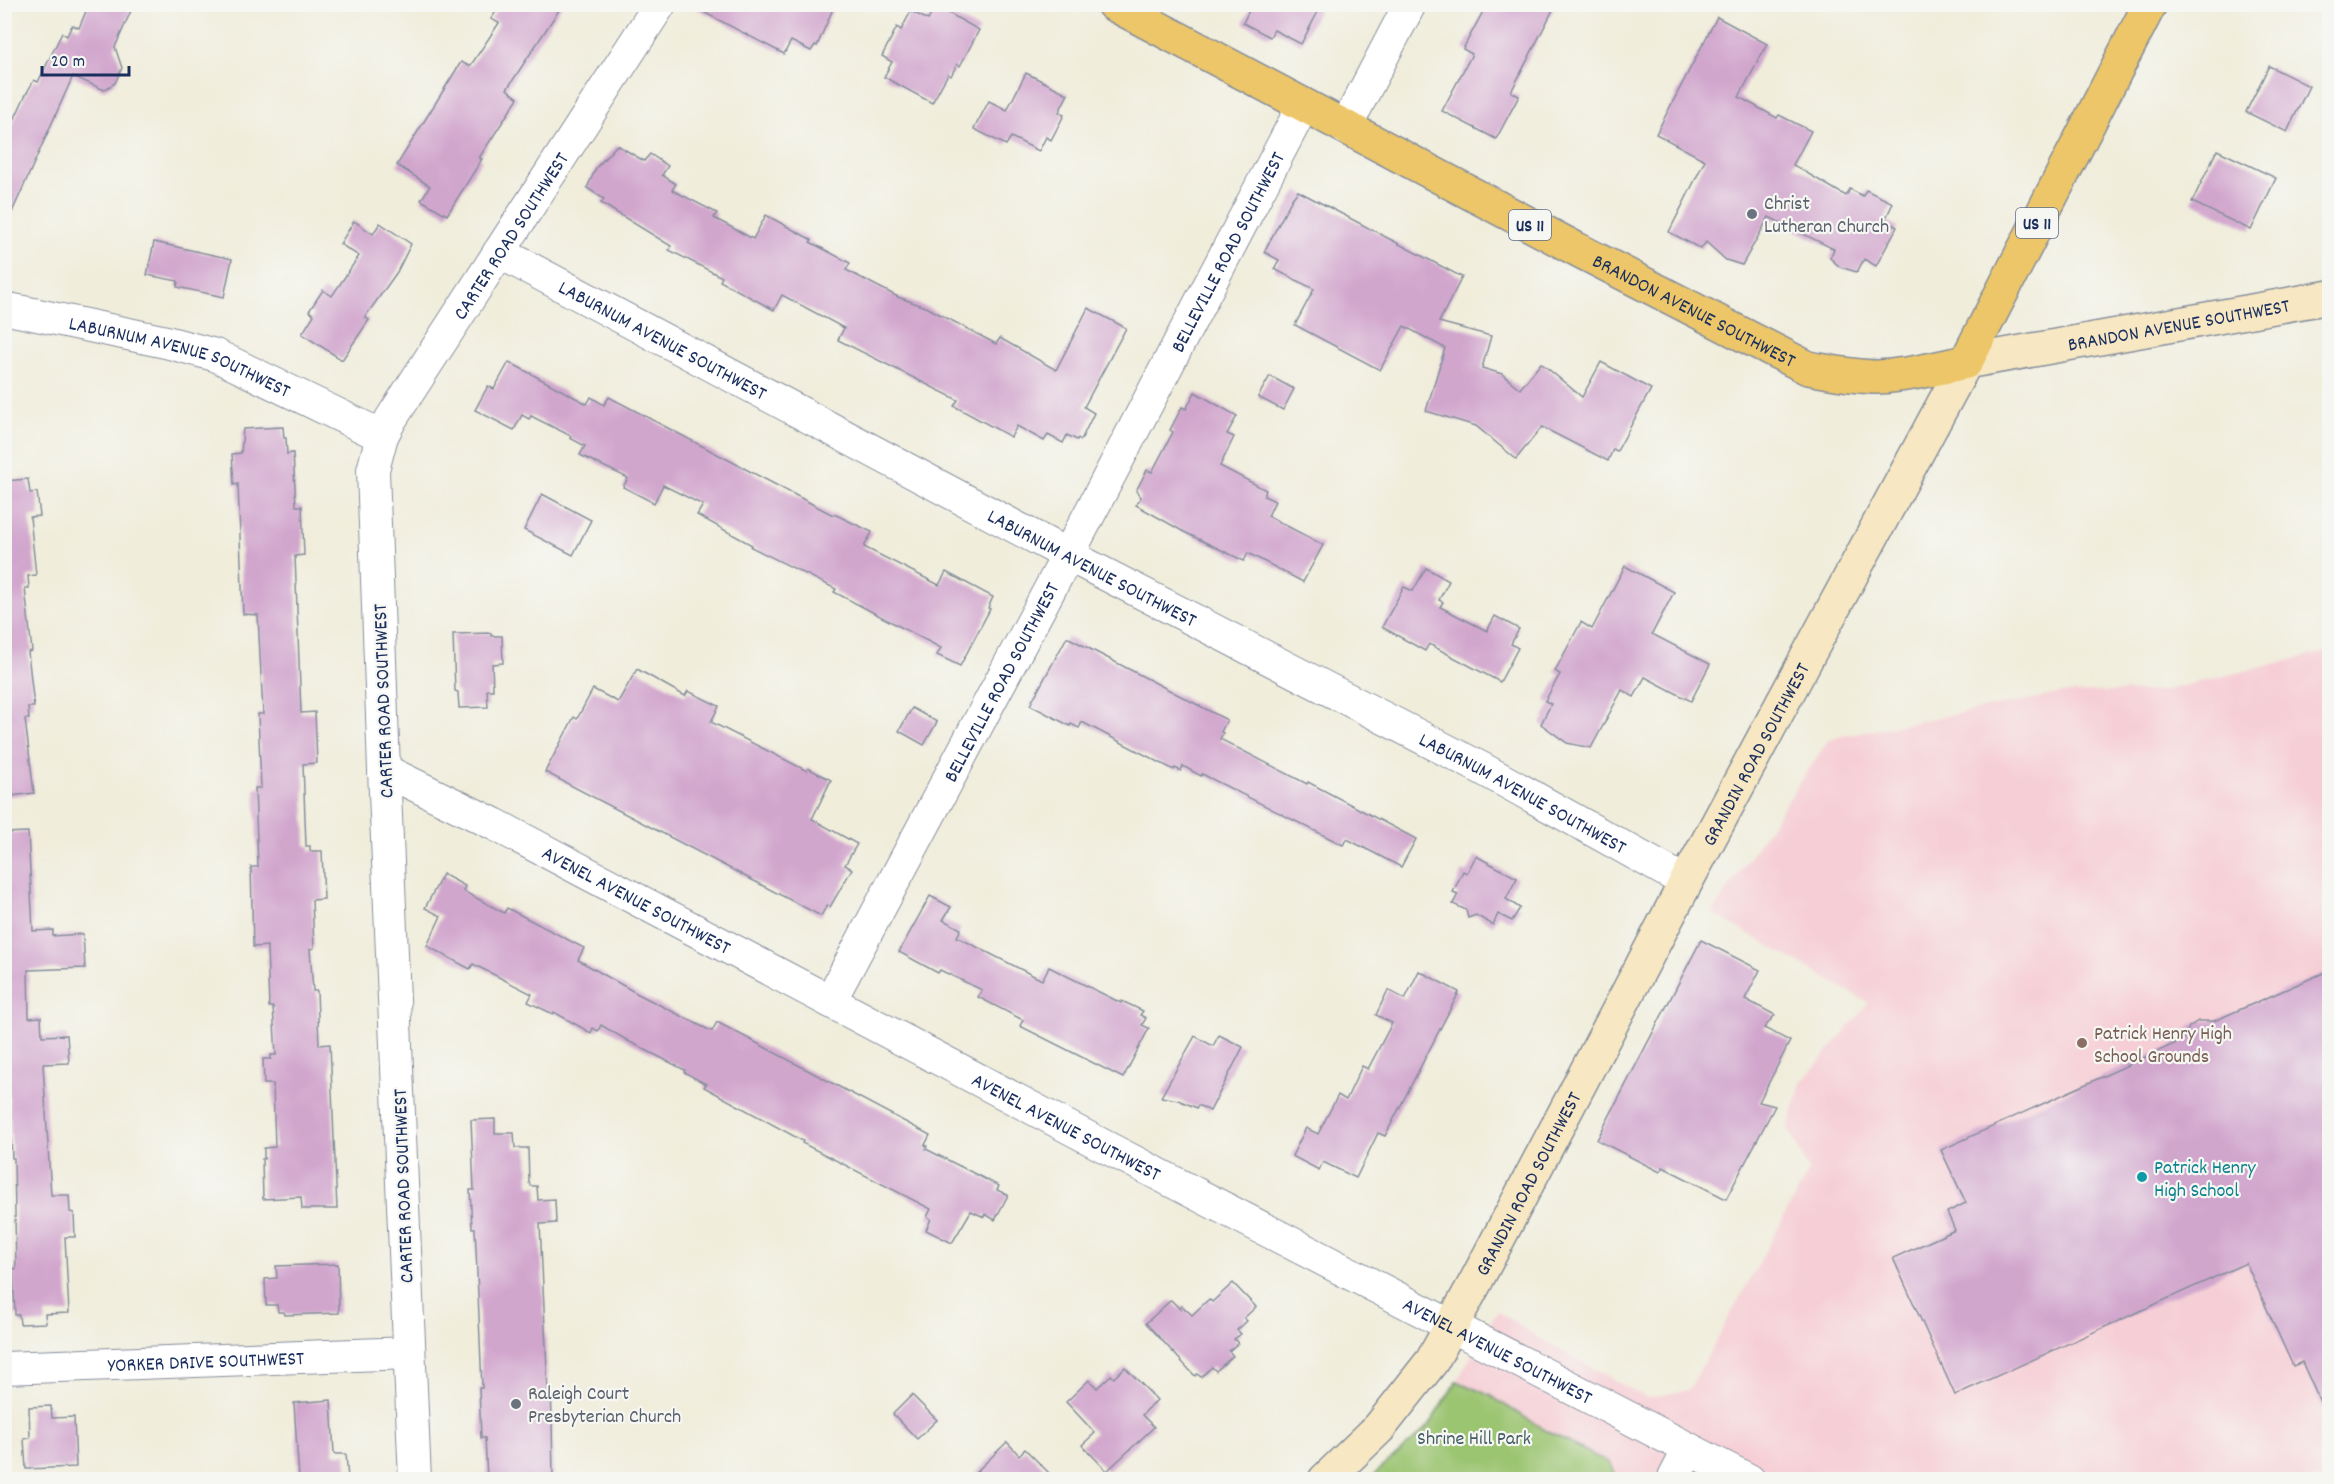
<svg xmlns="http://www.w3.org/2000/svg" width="2334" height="1484" viewBox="0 0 2334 1484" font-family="Dekko,sans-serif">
	<rect width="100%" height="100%" fill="#f6f6f2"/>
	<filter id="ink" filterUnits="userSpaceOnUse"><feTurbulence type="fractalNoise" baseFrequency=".0167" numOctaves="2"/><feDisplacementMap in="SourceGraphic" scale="12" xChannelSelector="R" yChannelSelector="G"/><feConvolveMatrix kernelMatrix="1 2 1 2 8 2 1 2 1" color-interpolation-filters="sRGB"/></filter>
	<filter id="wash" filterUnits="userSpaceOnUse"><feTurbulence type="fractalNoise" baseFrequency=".008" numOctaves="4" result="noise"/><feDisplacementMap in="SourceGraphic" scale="24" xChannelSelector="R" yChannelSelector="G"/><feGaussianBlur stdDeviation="1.35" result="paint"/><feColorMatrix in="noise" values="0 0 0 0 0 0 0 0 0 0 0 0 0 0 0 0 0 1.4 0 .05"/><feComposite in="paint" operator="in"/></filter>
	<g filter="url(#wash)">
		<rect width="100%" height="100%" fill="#f0eddb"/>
		<path fill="#f6cfd6" d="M2329 651V1479H1617L1609 1463 1545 1430 1489 1395 1457 1381 1497 1311 1539 1338 1647 1398 1689 1390 1809 1171 1788 1128 1801 1083 1869 1003 1712 913 1829 739 2063 693 2161 691Z"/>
		<path fill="#9cc572" stroke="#5c7a68" stroke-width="1.5" d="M1457 1381 1489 1395 1545 1430 1609 1463 1617 1479H1369L1426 1429Z"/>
		<g id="blocks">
			<g fill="#d1a6cd">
				<path d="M89 4H134L115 47 122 68 115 83 104 90 73 76 4 230V142L25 96 34 80 38 82 62 33 67 36 72 25 79 28Z"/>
				<path d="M501 4H563L507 89 518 98 479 158 482 159 447 215 421 200 430 186 397 165 461 62 469 66 471 65 499 23 491 19Z"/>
				<path d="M688 4H835L817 46 815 45 811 51 791 41 784 54Z"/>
				<path d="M1252 4H1322L1301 44 1274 30 1270 37 1243 23Z"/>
				<path d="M1487 4H1556L1511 92 1519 96 1496 139 1442 111 1472 54 1463 49Z"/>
				<path d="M936 6 979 30 960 66 957 64 951 76 948 74 932 103 884 77 892 62 882 56 897 27 901 30 911 11 928 20Z"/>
				<path d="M1717 17 1767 44 1739 97 1777 118 1779 115 1811 131 1793 165 1846 196 1850 189 1863 196 1866 190 1893 203 1885 220 1897 227 1876 266 1864 259 1857 272 1840 267 1830 258 1834 249 1769 217 1742 265 1726 260 1706 242 1701 249 1669 232 1705 160 1656 134Z"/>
				<path d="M2269 66 2309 86 2287 132 2246 112Z"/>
				<path d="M1026 73 1068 94 1059 112 1064 115 1051 140 1046 137 1039 151 1011 137 1006 145 974 129 989 101 1007 110Z"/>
				<path d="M617 145 644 161 650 154 668 166 662 175 676 184 672 190 717 213 714 218 753 239 766 215 812 240 810 242 850 263 846 270 898 297 928 308 996 344 1000 338 1056 370 1088 308 1126 328 1084 407 1094 413 1081 440 1078 438 1077 440 1067 435 1063 443 1048 435 1044 441 1017 426 1011 437 954 406 958 400 838 340 844 328 782 295 774 310 720 281 722 277 669 250 671 246 601 203 604 199 587 188 596 168Z"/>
				<path d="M2217 150 2276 178 2251 230 2192 202Z"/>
				<path d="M1298 191 1462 277 1439 322 1491 336 1482 368 1502 374 1520 389 1541 363 1582 397 1601 362 1651 389 1617 451 1613 449 1608 461 1542 427 1516 459 1476 426 1426 411 1445 348 1404 326 1380 370 1295 325 1314 289 1274 269 1279 260 1264 252 1292 199Z"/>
				<path d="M354 221 373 234 380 223 411 244 397 272 365 317 369 320 342 360 302 334 314 315 309 311 323 290 332 296 359 256 340 244Z"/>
				<path d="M154 242 232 259 224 297 177 287 178 281 147 275Z"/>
				<path d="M509 362 587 404 591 397 604 405 609 397 833 515 834 514 872 532 864 547 939 585 946 572 993 597 988 608 990 609 960 666 937 655 941 648 834 592 836 589 751 547 752 545 697 515 703 505 663 485 654 503 623 487 628 478 580 455 585 446 570 438 571 436 531 416 529 419 522 415 514 430 475 410 488 386 494 389Z"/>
				<path d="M1270 376 1294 389 1283 410 1258 397Z"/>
				<path d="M1195 392 1237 416 1227 434 1234 437 1220 466 1266 490 1264 496 1275 501 1268 516 1323 545 1303 582 1248 553 1244 561 1184 532 1136 505 1141 497 1136 491 1147 470 1152 472 1173 432 1170 430 1182 407 1186 409Z"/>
				<path d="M283 427 284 438H286L287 454 293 453 296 506H302L304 555 295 556 301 713 315 712 317 763 303 764 306 846H310V851H322L324 899 312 900 314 948 310 949 313 991H317L319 1045 330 1044 337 1209H302L301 1197 263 1199 262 1159H264V1148L275 1147 273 1084H264L263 1059H271V1055H276L273 1007H269L267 946 253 947 251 867H258L255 788H261L258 714H263L258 615 243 614 238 484 234 485 232 454 241 453 243 429Z"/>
				<path d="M28 479 30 493 37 492 40 516 30 517 36 575 28 576 29 588H25L32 651 28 652 34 707H28L29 719H25L34 793 4 797V481Z"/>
				<path d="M542 494 591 520 573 555 524 530Z"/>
				<path d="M1625 566 1674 592 1652 634 1710 664 1691 701 1645 677 1634 697 1622 690 1591 748 1567 743 1541 724 1551 704 1545 701 1560 674 1555 671 1581 622 1592 629Z"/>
				<path d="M1426 568 1449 581 1439 600 1443 602 1440 607 1487 631 1495 616 1519 629 1511 644 1518 648 1500 682 1429 644 1425 651 1382 627 1404 587 1413 591Z"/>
				<path d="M491 633V636H502L503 663 492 664 493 690H487L488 707 459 708 458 692 455 691 453 634Z"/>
				<path d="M1067 637 1227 720 1221 732 1223 733 1220 739 1307 784 1308 782 1416 839 1401 867 1347 839 1343 845 1202 774 1201 776 1183 766 1181 771 1175 768 1174 770 1082 722 1079 728 1071 724 1070 726 1030 705Z"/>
				<path d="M637 669 685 696 688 691 719 706 711 722 807 771 808 768 831 780 812 819 857 844 845 865 852 869 830 907 827 905 821 916 545 772 574 717 577 719 593 689 618 702Z"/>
				<path d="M912 708 937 722 924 745 899 731Z"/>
				<path d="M28 832 33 931 53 930V936L83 934 85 968 28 970 29 1018 41 1017 42 1036 67 1035 69 1063 43 1064 51 1195H69L70 1212 74 1213 75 1237H65L69 1313 45 1314 46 1323 20 1324 19 1315H15L13 1269H16L14 1158H12L5 1019H8L4 951V833Z"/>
				<path d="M1476 856 1517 878 1506 899 1520 908 1512 921 1498 914 1493 925 1476 915 1468 918 1466 910 1453 904 1458 894 1453 892 1463 871 1467 873Z"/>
				<path d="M443 874 465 886 463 891 504 913 507 908 584 948 578 960 638 994 709 1030 712 1031 717 1022 930 1135 925 1145 927 1146 926 1149 999 1186 997 1190 1008 1195 995 1220 985 1214 984 1217 971 1211 952 1243 926 1230 931 1219 927 1217 931 1209 802 1143 803 1141 704 1087 706 1084 684 1072 685 1070 630 1042 601 1025 598 1031 593 1028 591 1033 554 1012 553 1014 528 1002 532 994 473 964 470 969 427 946 441 916 425 908Z"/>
				<path d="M930 896 951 907 943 920 961 929 957 937 1042 980 1049 967 1121 1003 1122 1001 1143 1011 1140 1015 1146 1018 1142 1025 1149 1028 1123 1078 1020 1026 1023 1020 978 997 982 990 940 970 938 973 899 952Z"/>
				<path d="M1701 940 1760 970 1745 999 1775 1015 1764 1028 1790 1041 1759 1102 1775 1106 1726 1199 1663 1167 1660 1172 1597 1140Z"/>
				<path d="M2330 970V1424L2302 1362 2293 1366 2246 1263 1955 1395 1893 1258 1955 1230 1947 1212 1966 1203 1941 1150 2183 1040 2189 1027 2198 1021H2214Z"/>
				<path d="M1419 971 1459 992 1385 1136 1378 1133 1356 1178 1323 1162 1319 1170 1292 1156 1306 1128 1318 1134 1338 1095 1346 1100 1362 1066 1368 1069 1392 1023 1376 1015 1388 990 1405 999Z"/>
				<path d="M1219 1035 1243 1047 1210 1111 1198 1105 1197 1108 1178 1100 1161 1097 1195 1036 1213 1046Z"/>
				<path d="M495 1119V1133H514L515 1148H528L529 1183 531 1186H537L538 1200 555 1199 556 1223 540 1224 548 1391 551 1390 552 1418 553 1479H487L485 1438H481L479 1388H482L479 1316 475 1228H472L470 1190H474L471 1120Z"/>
				<path d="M338 1264 339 1313 285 1315 284 1312H278L277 1305H266L265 1279 277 1278 276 1266Z"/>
				<path d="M1233 1283 1256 1307 1244 1318 1247 1321 1237 1330 1241 1334 1234 1339 1238 1343 1229 1351 1233 1356 1216 1371 1212 1367 1201 1377 1197 1374 1195 1376 1146 1323 1171 1300 1180 1309 1182 1306 1192 1315 1209 1299 1212 1302Z"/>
				<path d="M1125 1367 1157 1400 1142 1415 1154 1427 1107 1471 1082 1445 1095 1433 1066 1402 1089 1380 1097 1388 1111 1375 1114 1378Z"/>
				<path d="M912 1395 937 1420 917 1439 893 1414Z"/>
				<path d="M331 1400 334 1454H346L348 1479H299L294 1403Z"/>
				<path d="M51 1406 52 1418 74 1417 76 1467 26 1469 24 1439 30 1438 29 1407Z"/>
				<path d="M1007 1442 1019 1455 1025 1449 1055 1479H969Z"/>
			</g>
		</g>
	</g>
	<g filter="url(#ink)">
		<use href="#blocks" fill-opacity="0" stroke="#868e9c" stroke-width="1.5"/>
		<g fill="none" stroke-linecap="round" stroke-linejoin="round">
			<g stroke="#868e9c" stroke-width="34">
				<g id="street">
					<path d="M1345 128 1410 4"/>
					<path id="s1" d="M499 252 1068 555 1481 768 1686 882"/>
					<path id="s2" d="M4 308 166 342 215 355 382 436"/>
					<path id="s3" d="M384 770 494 824 1102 1145 1749 1480"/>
					<path id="s4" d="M830 1001 1068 555 1303 106"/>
					<path id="s5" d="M4 1368 409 1353"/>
					<path id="s6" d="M415 1480 384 770 373 470 382 436 391 419 660 4"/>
					<path d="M1673 1480 1689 1449"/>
				</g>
			</g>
			<g stroke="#868e9c" stroke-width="36">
				<g id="secondary">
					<path id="s7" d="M1325 1480 1379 1428 1432 1361 1475 1283 1686 882 1966 362 2330 297"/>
				</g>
			</g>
			<g stroke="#868e9c" stroke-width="36">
				<g id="primary">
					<path id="s8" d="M1113 4 1580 251 1808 368C1831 372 1854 377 1878 377 1907 376 1937 368 1966 362L2150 4"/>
				</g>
			</g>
			<use href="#street" stroke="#fff" stroke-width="32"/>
			<use href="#secondary" stroke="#f7e8c3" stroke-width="33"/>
			<use href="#primary" stroke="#ecc669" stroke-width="33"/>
		</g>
	</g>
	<g fill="#6b7280" stroke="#f6f6f2" stroke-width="2">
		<circle cx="1752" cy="214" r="6"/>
		<circle cx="516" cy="1404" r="6"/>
	</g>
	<circle fill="#8d6e63" stroke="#f6f6f2" stroke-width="2" cx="2082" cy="1043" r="6"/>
	<circle fill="#0f9aa8" stroke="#f6f6f2" stroke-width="2" cx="2142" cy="1177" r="6"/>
	<g text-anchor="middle" stroke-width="4.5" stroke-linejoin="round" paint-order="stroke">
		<g fill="#f6f6f2" stroke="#5d6b8a" stroke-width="1.5">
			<rect x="2016" y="208" width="42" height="30" rx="4.5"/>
			<rect x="1509" y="210" width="42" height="30" rx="4.5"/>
		</g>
		<g font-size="18" font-weight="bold" fill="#1b2f5e">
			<text x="2037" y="229">US 11</text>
			<text x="1530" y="231">US 11</text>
		</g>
		<g font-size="20" fill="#5b616d" stroke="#f6f6f2" text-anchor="start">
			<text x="1764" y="209">Christ<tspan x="1764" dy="23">Lutheran Church</tspan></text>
			<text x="528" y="1399">Raleigh Court<tspan x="528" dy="23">Presbyterian Church</tspan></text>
		</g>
		<g font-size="20" fill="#1b2f5e" stroke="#f6f6f2">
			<text dy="7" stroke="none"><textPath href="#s6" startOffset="1284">CARTER ROAD SOUTHWEST</textPath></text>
			<text dy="7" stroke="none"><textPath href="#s4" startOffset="848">BELLEVILLE ROAD SOUTHWEST</textPath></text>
			<text dy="7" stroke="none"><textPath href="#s8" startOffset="657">BRANDON AVENUE SOUTHWEST</textPath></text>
			<text dy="7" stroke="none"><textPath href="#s7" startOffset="1509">BRANDON AVENUE SOUTHWEST</textPath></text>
			<text dy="7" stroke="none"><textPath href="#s1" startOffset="186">LABURNUM AVENUE SOUTHWEST</textPath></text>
			<text dy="7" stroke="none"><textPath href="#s2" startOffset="183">LABURNUM AVENUE SOUTHWEST</textPath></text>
			<text dy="7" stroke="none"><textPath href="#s1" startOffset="672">LABURNUM AVENUE SOUTHWEST</textPath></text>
			<text dy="7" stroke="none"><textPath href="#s4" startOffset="362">BELLEVILLE ROAD SOUTHWEST</textPath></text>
			<text transform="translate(382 701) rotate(-92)" y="7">CARTER ROAD SOUTHWEST</text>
			<text dy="7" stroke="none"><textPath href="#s7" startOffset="848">GRANDIN ROAD SOUTHWEST</textPath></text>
			<text dy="7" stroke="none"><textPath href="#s1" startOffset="1158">LABURNUM AVENUE SOUTHWEST</textPath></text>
			<text dy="7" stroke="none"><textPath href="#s3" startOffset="284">AVENEL AVENUE SOUTHWEST</textPath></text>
			<text dy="7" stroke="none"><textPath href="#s3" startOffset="770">AVENEL AVENUE SOUTHWEST</textPath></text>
			<text dy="7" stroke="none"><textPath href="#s7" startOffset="362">GRANDIN ROAD SOUTHWEST</textPath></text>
			<text transform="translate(402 1186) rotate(-92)" y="7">CARTER ROAD SOUTHWEST</text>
			<text dy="7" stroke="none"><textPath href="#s3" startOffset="1256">AVENEL AVENUE SOUTHWEST</textPath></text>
			<text dy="7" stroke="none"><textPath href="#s5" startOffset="202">YORKER DRIVE SOUTHWEST</textPath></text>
		</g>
		<g font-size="20" fill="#785e54" stroke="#f6f6f2" text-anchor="start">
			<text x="2094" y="1039">Patrick Henry High<tspan x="2094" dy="23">School Grounds</tspan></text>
		</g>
		<g font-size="20" fill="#0d838f" stroke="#f6f6f2" text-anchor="start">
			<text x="2154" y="1173">Patrick Henry<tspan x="2154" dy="23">High School</tspan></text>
		</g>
		<g font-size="20" fill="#425c64" stroke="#f6f6f2">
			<text x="1474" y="1444">Shrine Hill Park</text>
		</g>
	</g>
	<rect width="2334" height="1484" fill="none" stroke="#f6f6f2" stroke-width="24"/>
	<path d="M42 66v9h87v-9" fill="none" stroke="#1b2f5e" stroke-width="3"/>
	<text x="51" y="66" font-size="18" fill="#1b2f5e" stroke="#f6f6f2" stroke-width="4.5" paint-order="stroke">20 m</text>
</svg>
